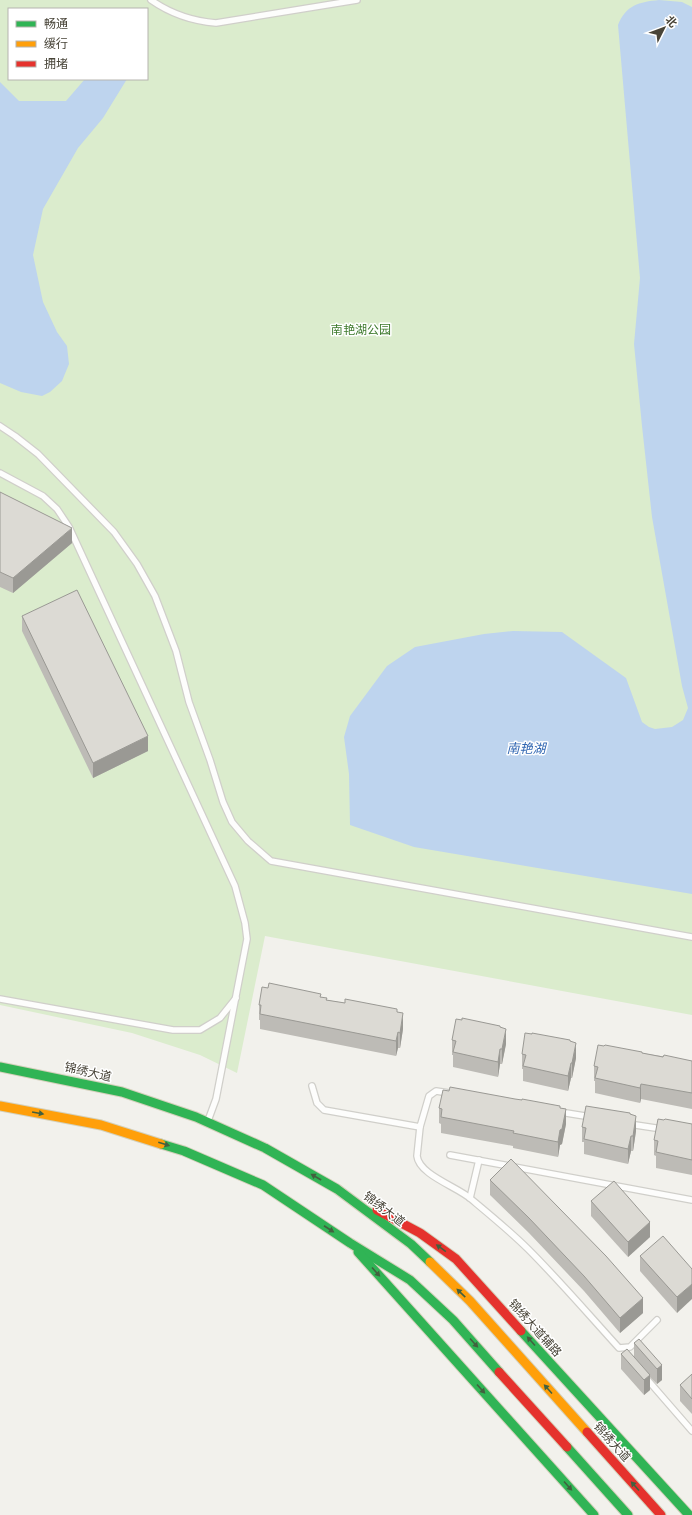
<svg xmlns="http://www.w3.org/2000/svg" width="692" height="1515" viewBox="0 0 692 1515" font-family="'PT Sans','Noto Sans SC',sans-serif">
	<rect width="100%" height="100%" fill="#f2f1ec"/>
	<path fill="#dbeccd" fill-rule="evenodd" d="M0 0H692V1015L265 936 237 1073 200 1055 132 1033 0 1005ZM9 9H147V79H9Z"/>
	<g fill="#bed4ee">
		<path d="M659 0 682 2 692 7V894L414 847 350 825 349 774 344 737 350 716 387 666 415 647 484 634 513 631 562 632 626 678 642 722 649 727 655 729 672 727 683 720 688 708 682 686 652 517 642 426 634 344 640 278 618 25C626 5 639 2 659 0Z"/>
		<path d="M85 79H127L103 118 78 148 43 209 33 255 43 302 57 332 67 346 69 364 62 381 50 392 42 396 21 392 0 383V82L19 101H66Z"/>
	</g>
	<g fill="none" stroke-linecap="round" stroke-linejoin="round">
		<g stroke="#d0cfca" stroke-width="8">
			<g id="lane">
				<path d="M151 0C171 14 191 21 216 23L357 0"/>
				<path d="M0 426 15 436 38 454 114 532 137 564 155 596 176 651 189 702 210 760 223 802 232 822 248 841 271 861 692 937"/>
				<path d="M0 473 43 496 57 509 69 527 235 886 245 923 247 939 216 1099 209 1118"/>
				<path d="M0 999 173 1030H200L220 1018 236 998"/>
				<path d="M312 1086 317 1103 324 1110 420 1127 429 1096 436 1091 449 1093"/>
				<path d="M560 1112 591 1117"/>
				<path d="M629 1124 662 1129"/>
				<path d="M420 1127 417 1156C419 1175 458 1187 471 1199 489 1214 511 1232 528 1249 560 1281 589 1315 619 1348L630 1347 657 1320"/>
				<path d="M450 1155 692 1200"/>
				<path d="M470 1198 479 1160"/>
				<path d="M646 1378 692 1431"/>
			</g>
		</g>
		<g stroke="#d4d0ba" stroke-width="11">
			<g id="fast">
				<path d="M0 1067 122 1092 196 1117 265 1148 337 1189 411 1244 430 1262"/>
				<path d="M161 1144 184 1151 263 1185 350 1243 410 1280 453 1320 499 1372"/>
				<path d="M358 1252 594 1515"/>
				<path d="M521 1331 689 1515"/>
				<path d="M567 1447 628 1515"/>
			</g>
		</g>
		<g stroke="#d4d0ba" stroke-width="11">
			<g id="slow">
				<path d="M0 1106 101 1125 161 1144"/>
				<path d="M430 1262 470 1301 587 1432"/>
			</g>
		</g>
		<g stroke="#d4d0ba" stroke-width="11">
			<g id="jam">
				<path d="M377 1210 420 1233 456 1259 521 1331"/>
				<path d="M499 1372 567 1447"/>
				<path d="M587 1432 661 1515"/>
			</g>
		</g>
		<use href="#lane" stroke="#fdfdfc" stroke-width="5.5"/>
		<use href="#fast" stroke="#30b455" stroke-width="9"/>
		<use href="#slow" stroke="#ff9f0a" stroke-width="9"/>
		<use href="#jam" stroke="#e5322d" stroke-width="9"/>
	</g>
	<g fill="#bdbbb6">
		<path d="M0 492 72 543 13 593 0 587Z"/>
		<path d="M22 616 148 751 93 778 22 631Z"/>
		<path d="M321 997 327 1000 397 1012 403 1029 400 1048H398L396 1056 260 1029V1020H259V1005Z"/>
		<path d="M500 1027 506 1044 502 1064H500L498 1077 453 1067V1055H452V1040Z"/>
		<path d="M570 1041 576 1058 572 1078H571L568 1091 523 1081V1069H522V1054Z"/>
		<path d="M642 1053 692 1061V1109L641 1099 640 1103 595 1093V1081H594V1066Z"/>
		<path d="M439 1108H560L566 1124 562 1144 560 1145 558 1157 513 1148V1146L441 1133V1124L439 1123Z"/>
		<path d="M630 1115 636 1131 633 1151H631L628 1164 584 1154V1142H582V1127Z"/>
		<path d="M692 1124V1175L656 1168V1156L654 1155V1140Z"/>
		<path d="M490 1180 643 1313 620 1333 584 1291 529 1233 490 1195Z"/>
		<path d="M591 1201 650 1237 628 1257 591 1216Z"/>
		<path d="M640 1256 692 1269 677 1313 640 1271Z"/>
		<path d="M634 1343 662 1365V1380L657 1384 650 1377V1390L644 1395 621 1369V1354L634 1356Z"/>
		<path d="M692 1374V1414L680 1401V1385Z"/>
	</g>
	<g fill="#9a9994">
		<path d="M72 528V543L13 593V578Z"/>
		<path d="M148 736V751L93 778V763Z"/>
		<path d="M403 1013V1029L400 1048V1033Z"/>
		<path d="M506 1029V1044L502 1064V1049Z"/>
		<path d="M398 1032V1048L396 1056V1041Z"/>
		<path d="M576 1043V1058L572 1078V1063Z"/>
		<path d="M500 1049V1064L498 1077V1062Z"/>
		<path d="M571 1063V1078L568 1091V1076Z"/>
		<path d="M641 1084V1099L640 1103V1088Z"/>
		<path d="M566 1109V1124L562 1144 560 1145 558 1157V1142L560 1130Z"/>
		<path d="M636 1116V1131L633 1151V1136Z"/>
		<path d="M631 1136V1151L628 1164V1149Z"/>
		<path d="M650 1222V1237L628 1257V1242Z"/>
		<path d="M692 1284V1299L677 1313V1297Z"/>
		<path d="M643 1298V1313L620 1333V1318Z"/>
		<path d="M662 1365V1380L657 1384V1369Z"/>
		<path d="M650 1375V1390L644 1395V1380Z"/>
	</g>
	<g fill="#dcdad4" stroke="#9a9994">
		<path d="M0 492 72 528 13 578 0 572Z"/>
		<path d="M77 590 148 736 93 763 22 616Z"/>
		<path d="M269 983 321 994 320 997 327 998 326 1000 345 1003V999L397 1009V1012L403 1013 400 1033 398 1032 396 1041 260 1014 261 1005H259L262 987 268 988Z"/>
		<path d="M462 1018 500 1026V1027L506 1029 502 1049H500L498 1062 453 1052 456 1041 452 1040 456 1019 462 1020Z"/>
		<path d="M525 1033 532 1034V1033L570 1040V1041L576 1043 572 1063H571L568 1076 523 1066 526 1055 522 1054Z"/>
		<path d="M598 1045 604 1046 605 1045 642 1052V1053L663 1057 664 1055 692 1061V1093L641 1084 640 1088 595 1078 598 1067 594 1066Z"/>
		<path d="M450 1087 515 1099 522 1100V1099L560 1106V1108L566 1109 562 1129 560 1130 558 1142 513 1133 514 1131 441 1117 442 1109 439 1108 443 1090 449 1091Z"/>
		<path d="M586 1106 630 1113V1114L636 1116 633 1136H631L628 1149 584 1139 586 1128 582 1127Z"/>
		<path d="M658 1119 664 1120 665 1119 692 1124V1160L656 1152 658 1141 654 1140Z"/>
		<path d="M511 1159 606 1256 643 1298 620 1318 584 1276 529 1218 490 1180Z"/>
		<path d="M614 1181 650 1222 628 1242 591 1201Z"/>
		<path d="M663 1236 692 1269V1284L677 1297 640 1256Z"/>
		<path d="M639 1339 662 1365 657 1369 634 1343Z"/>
		<path d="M627 1349 650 1375 644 1380 621 1354Z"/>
		<path d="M692 1374V1399L680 1385Z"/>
	</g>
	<defs><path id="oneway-solid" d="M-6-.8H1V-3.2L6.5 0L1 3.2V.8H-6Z"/></defs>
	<g fill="#42603f">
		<use href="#oneway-solid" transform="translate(38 1113) rotate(10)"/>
		<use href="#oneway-solid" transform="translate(164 1144) rotate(17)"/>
		<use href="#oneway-solid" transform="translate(316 1177) rotate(-150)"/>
		<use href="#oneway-solid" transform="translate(329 1229) rotate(33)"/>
		<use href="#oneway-solid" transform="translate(441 1248) rotate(-144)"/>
		<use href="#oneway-solid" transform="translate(376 1272) rotate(48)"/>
		<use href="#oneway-solid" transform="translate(461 1293) rotate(-136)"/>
		<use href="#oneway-solid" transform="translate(531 1341) rotate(-132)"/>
		<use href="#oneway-solid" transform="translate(474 1343) rotate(48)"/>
		<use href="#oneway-solid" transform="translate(481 1389) rotate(48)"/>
		<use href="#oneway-solid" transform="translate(548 1389) rotate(-132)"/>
		<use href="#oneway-solid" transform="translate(568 1486) rotate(48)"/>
		<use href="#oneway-solid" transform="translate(635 1486) rotate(-132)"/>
	</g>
	<g text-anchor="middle" stroke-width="3" stroke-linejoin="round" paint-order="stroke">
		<g font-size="12" fill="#3d7a2c" stroke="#fff">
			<text x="361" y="334">南艳湖公园</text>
		</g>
		<g font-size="12" fill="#484438" stroke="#fff">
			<text transform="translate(88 1072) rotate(13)" y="4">锦绣大道</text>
			<text transform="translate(384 1209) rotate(37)" y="4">锦绣大道</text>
			<text transform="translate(535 1328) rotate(48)" y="4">锦绣大道辅路</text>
			<text transform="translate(612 1442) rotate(48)" y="4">锦绣大道</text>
		</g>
		<g font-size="13" font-style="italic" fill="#3368b3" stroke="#fff">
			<text x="526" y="753">南艳湖</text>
		</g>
	</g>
	<rect x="8" y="8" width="140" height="72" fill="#ffffff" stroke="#b6b4af"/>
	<rect x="16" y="21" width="20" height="6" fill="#30b455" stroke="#b6b4af"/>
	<text x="44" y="28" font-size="12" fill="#484438">畅通</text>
	<rect x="16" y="41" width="20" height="6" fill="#ff9f0a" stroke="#b6b4af"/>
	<text x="44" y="48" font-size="12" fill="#484438">缓行</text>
	<rect x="16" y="61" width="20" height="6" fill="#e5322d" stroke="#b6b4af"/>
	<text x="44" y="68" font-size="12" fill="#484438">拥堵</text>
	<g transform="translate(664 28) rotate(48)" stroke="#ffffff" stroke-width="3" paint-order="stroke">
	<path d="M0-3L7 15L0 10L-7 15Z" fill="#484438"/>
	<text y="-6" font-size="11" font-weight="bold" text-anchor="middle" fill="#484438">北</text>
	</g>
</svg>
